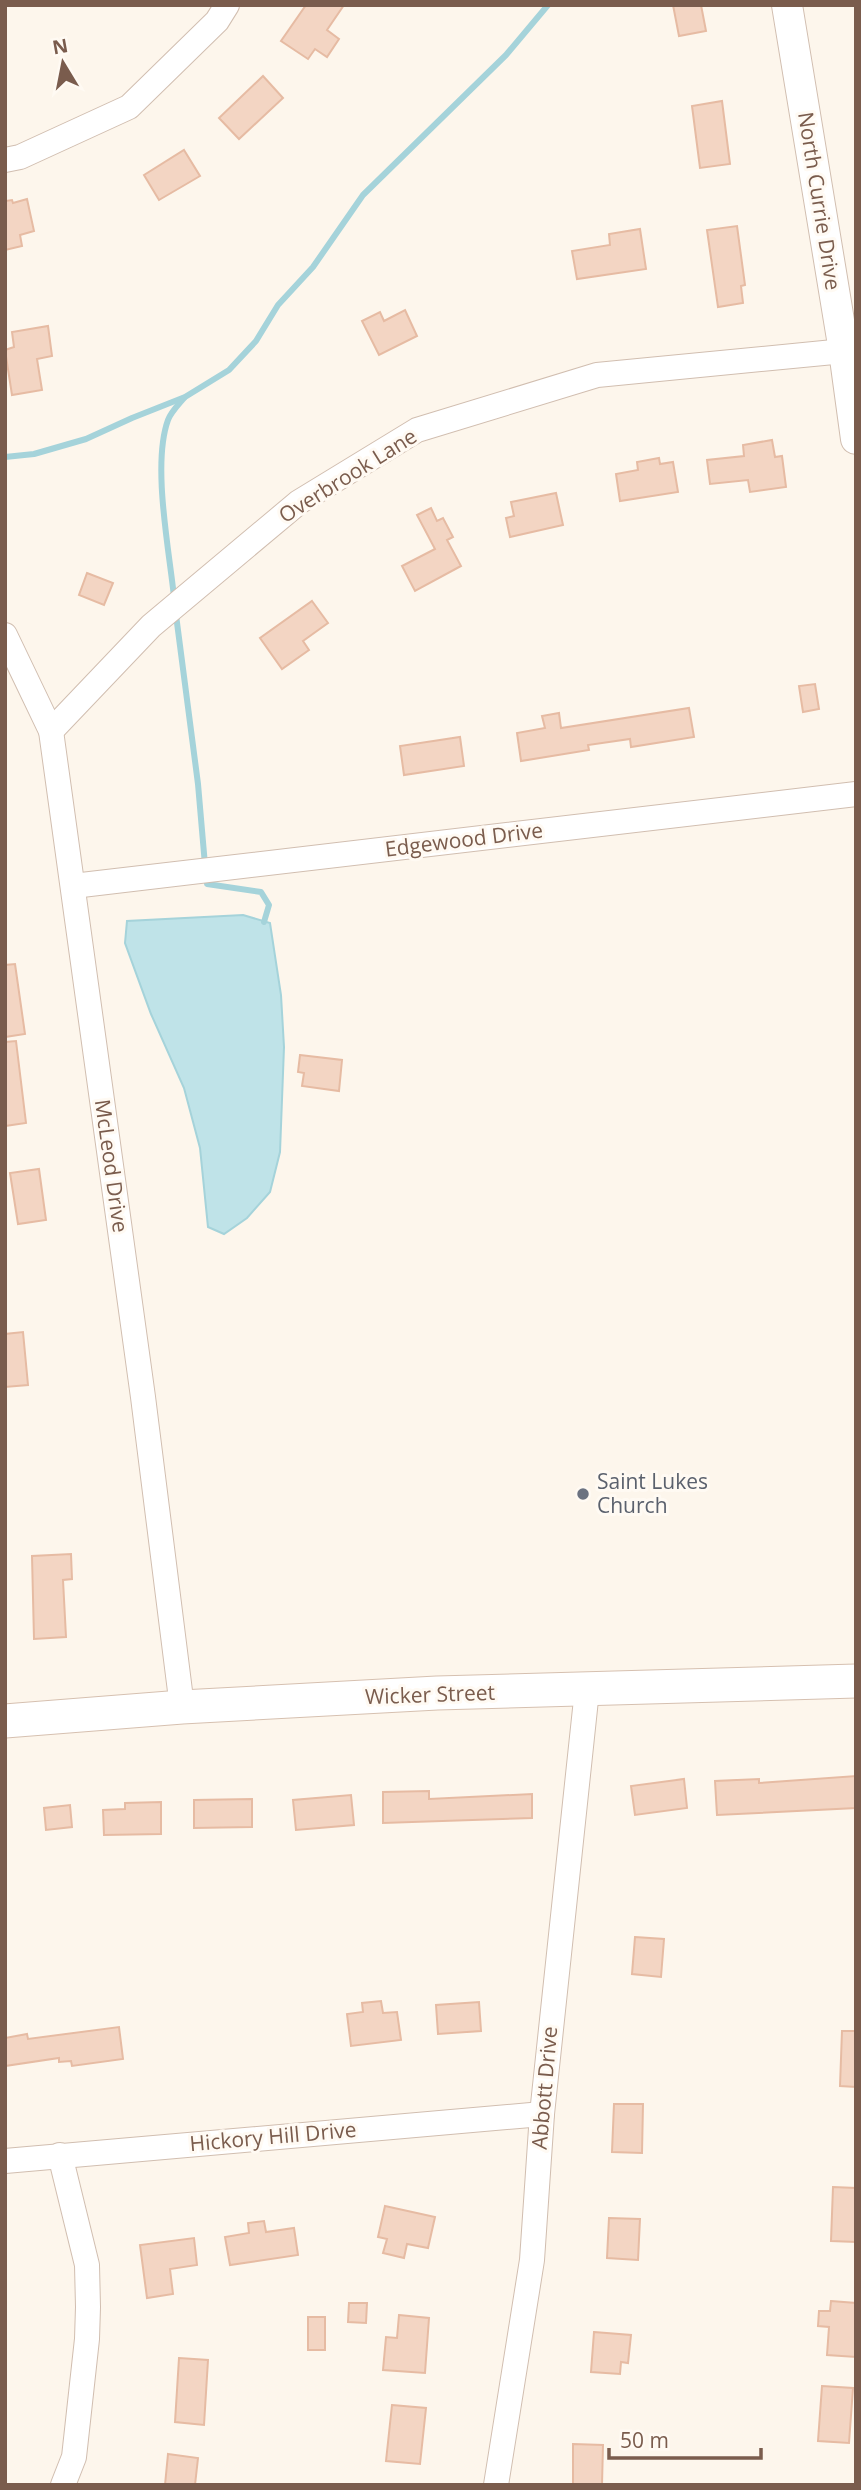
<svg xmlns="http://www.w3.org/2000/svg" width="861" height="2490" viewBox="0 0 861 2490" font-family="'Open Sans',sans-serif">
	<rect width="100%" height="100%" fill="#fdf6ec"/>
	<path fill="#bfe3e8" stroke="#a5d3da" stroke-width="2" d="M243 915 270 923 281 995 284 1047 280 1152 270 1192 247 1218 224 1234 208 1227 200 1148 184 1088 151 1014 125 943 127 921Z"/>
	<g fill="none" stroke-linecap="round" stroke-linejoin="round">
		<g stroke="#a5d3da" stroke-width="6">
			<path d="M5 457 34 454 86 439 132 418 185 397 229 370 256 341 278 305 313 267 363 195 506 55 548 5"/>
			<path d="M174 597C169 549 152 464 168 420 171 412 179 404 184 398"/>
			<path d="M176 615 198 784 205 865"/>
			<path d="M206 876 207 884 261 892 269 905 264 922"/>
		</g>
	</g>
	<g fill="#f3d5c3" stroke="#e6bba3" stroke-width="2">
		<path d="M306 5H344L327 30 339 39 327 57 315 49 308 59 281 41Z"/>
		<path d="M673 5H701L706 31 679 36Z"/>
		<path d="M263 76 283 98 239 139 219 118Z"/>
		<path d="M722 101 730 164 700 168 692 106Z"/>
		<path d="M184 150 200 176 159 200 144 175Z"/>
		<path d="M27 199 34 231 20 235 22 246 5 250V201L12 200 13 203Z"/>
		<path d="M737 226 745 285 741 286 743 303 718 307 707 230Z"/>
		<path d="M640 229 646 269 577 279 572 251 610 245 609 234Z"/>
		<path d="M405 310 417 336 379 355 362 321 380 312 384 321Z"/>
		<path d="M48 326 52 356 37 359 42 390 12 395 5 350 14 347 12 332Z"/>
		<path d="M772 440 775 457 782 456 786 487 750 492 748 480 710 484 707 460 744 456 743 445Z"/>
		<path d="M659 458 660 464 673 462 678 492 620 501 616 474 638 470 637 462Z"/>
		<path d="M556 493 563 525 510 537 506 518 514 516 511 502Z"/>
		<path d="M431 508 437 521 443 518 453 537 447 540 461 566 415 591 402 566 435 549 417 515Z"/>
		<path d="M87 573 113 583 104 605 79 595Z"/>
		<path d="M312 601 328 623 303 641 309 650 282 669 260 638Z"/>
		<path d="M815 684 819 709 803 712 799 686Z"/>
		<path d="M689 708 694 737 631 747 630 739 588 745 589 750 521 761 517 733 545 728 542 716 559 713 561 728Z"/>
		<path d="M460 737 464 766 404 775 400 746Z"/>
		<path d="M15 964 25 1034 5 1037V965Z"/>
		<path d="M16 1041 26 1123 5 1126V1042Z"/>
		<path d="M300 1055 342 1060 339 1091 302 1086 304 1073 298 1072Z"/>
		<path d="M39 1169 46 1220 18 1224 10 1173Z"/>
		<path d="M23 1332 28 1385 5 1387V1334Z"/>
		<path d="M71 1554 72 1579 63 1580 66 1637 34 1639 32 1556Z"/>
		<path d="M856 1776V1808L717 1815 715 1781 759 1779V1783Z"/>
		<path d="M684 1779 687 1808 635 1815 631 1786Z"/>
		<path d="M429 1791V1799L532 1794V1818L383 1823V1792Z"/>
		<path d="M351 1795 354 1825 296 1830 293 1800Z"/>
		<path d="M252 1799V1827L194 1828V1800Z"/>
		<path d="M161 1802V1834L104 1835 103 1810 125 1809V1803Z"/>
		<path d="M70 1805 72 1827 46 1830 44 1808Z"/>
		<path d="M635 1937 664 1939 661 1977 632 1974Z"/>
		<path d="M381 2001 383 2013 397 2012 401 2040 351 2046 347 2014 363 2012 362 2003Z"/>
		<path d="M479 2002 481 2031 438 2034 436 2005Z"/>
		<path d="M119 2027 123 2059 72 2066 71 2061 59 2062V2058L5 2066V2038L27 2034 28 2039Z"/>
		<path d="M842 2031H856V2087L840 2086Z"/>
		<path d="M614 2104H643L642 2153 612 2152Z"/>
		<path d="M833 2187 856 2188V2242L831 2241Z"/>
		<path d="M385 2206 435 2217 428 2248 407 2244 404 2258 383 2253 387 2239 378 2237Z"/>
		<path d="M609 2218 640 2219 638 2260 607 2258Z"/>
		<path d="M264 2221 266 2232 294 2228 298 2255 230 2265 225 2237 249 2233 248 2223Z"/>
		<path d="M194 2238 197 2265 170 2269 173 2294 147 2298 140 2245Z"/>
		<path d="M831 2301 856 2303V2357L827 2355 829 2327 818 2326 819 2311H830Z"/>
		<path d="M349 2303H367L366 2323 348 2322Z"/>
		<path d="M399 2315 429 2318 425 2373 383 2370 386 2337 397 2338Z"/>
		<rect x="308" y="2317" width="17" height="33"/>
		<path d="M594 2332 631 2335 628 2363 621 2362 620 2374 591 2372Z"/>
		<path d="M179 2358 208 2360 204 2425 175 2422Z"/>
		<path d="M822 2386 853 2388 849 2443 818 2441Z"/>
		<path d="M392 2405 426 2408 420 2464 386 2461Z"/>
		<path d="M573 2444 603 2445 602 2485H573Z"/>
		<path d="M168 2454 198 2458 195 2485H165Z"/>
	</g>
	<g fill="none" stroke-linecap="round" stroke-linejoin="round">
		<g stroke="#d1beb0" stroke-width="26">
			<g id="minor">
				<path d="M5 160 20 157 129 107 217 21 227 5"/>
				<path d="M5 635 51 731 143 1397 182 1707"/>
				<path d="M51 731 151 626 299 502 417 430 597 375 844 351"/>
				<path d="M73 886 856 794"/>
				<path d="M60 2155 87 2265 88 2307 87 2339 74 2457 63 2485"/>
				<path d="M5 2161 542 2114"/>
				<path d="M496 2485 532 2260 542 2114 587 1690"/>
			</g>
		</g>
		<g stroke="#d1beb0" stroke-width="32">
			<path id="tertiary" d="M787 5 844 351 856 439"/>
		</g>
		<g stroke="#d6c0b0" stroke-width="35">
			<path id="secondary" d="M5 1721 182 1707 437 1693 856 1681"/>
		</g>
		<use href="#minor" stroke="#fff" stroke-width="24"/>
		<use href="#tertiary" stroke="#fff" stroke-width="30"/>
		<use href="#secondary" stroke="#fff" stroke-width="33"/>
	</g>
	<circle fill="#6b7280" stroke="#fffaf3" stroke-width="2.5" cx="583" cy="1494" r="7"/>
	<g text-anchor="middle" stroke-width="6" stroke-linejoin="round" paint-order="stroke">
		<g font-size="21" fill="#7a5c4d" stroke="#fffaf3">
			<text transform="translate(819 201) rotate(81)" y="7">North Currie Drive</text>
			<text transform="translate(348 476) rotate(-32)" y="7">Overbrook Lane</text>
			<text transform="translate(464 840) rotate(-7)" y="7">Edgewood Drive</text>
			<text transform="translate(111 1166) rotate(82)" y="7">McLeod Drive</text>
			<text transform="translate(430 1695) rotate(-2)" y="7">Wicker Street</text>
			<text transform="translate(545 2088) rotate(-85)" y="7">Abbott Drive</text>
			<text transform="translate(273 2137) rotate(-5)" y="7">Hickory Hill Drive</text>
		</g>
		<g font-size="21" fill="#5b616d" stroke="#fffaf3" text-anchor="start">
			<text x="597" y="1489">Saint Lukes<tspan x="597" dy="24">Church</tspan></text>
		</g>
	</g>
	<rect width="861" height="2490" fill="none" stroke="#7a5c4d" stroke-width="14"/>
	<g transform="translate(63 63) rotate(350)" stroke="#fffaf3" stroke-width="5" paint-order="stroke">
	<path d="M0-5L12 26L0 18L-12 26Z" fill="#7a5c4d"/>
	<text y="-10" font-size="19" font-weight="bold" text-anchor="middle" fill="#7a5c4d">N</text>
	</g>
	<path d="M609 2448v10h152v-10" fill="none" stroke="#7a5c4d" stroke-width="3.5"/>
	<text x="620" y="2448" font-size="21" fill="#7a5c4d" stroke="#fffaf3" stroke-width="5" paint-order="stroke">50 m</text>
</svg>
